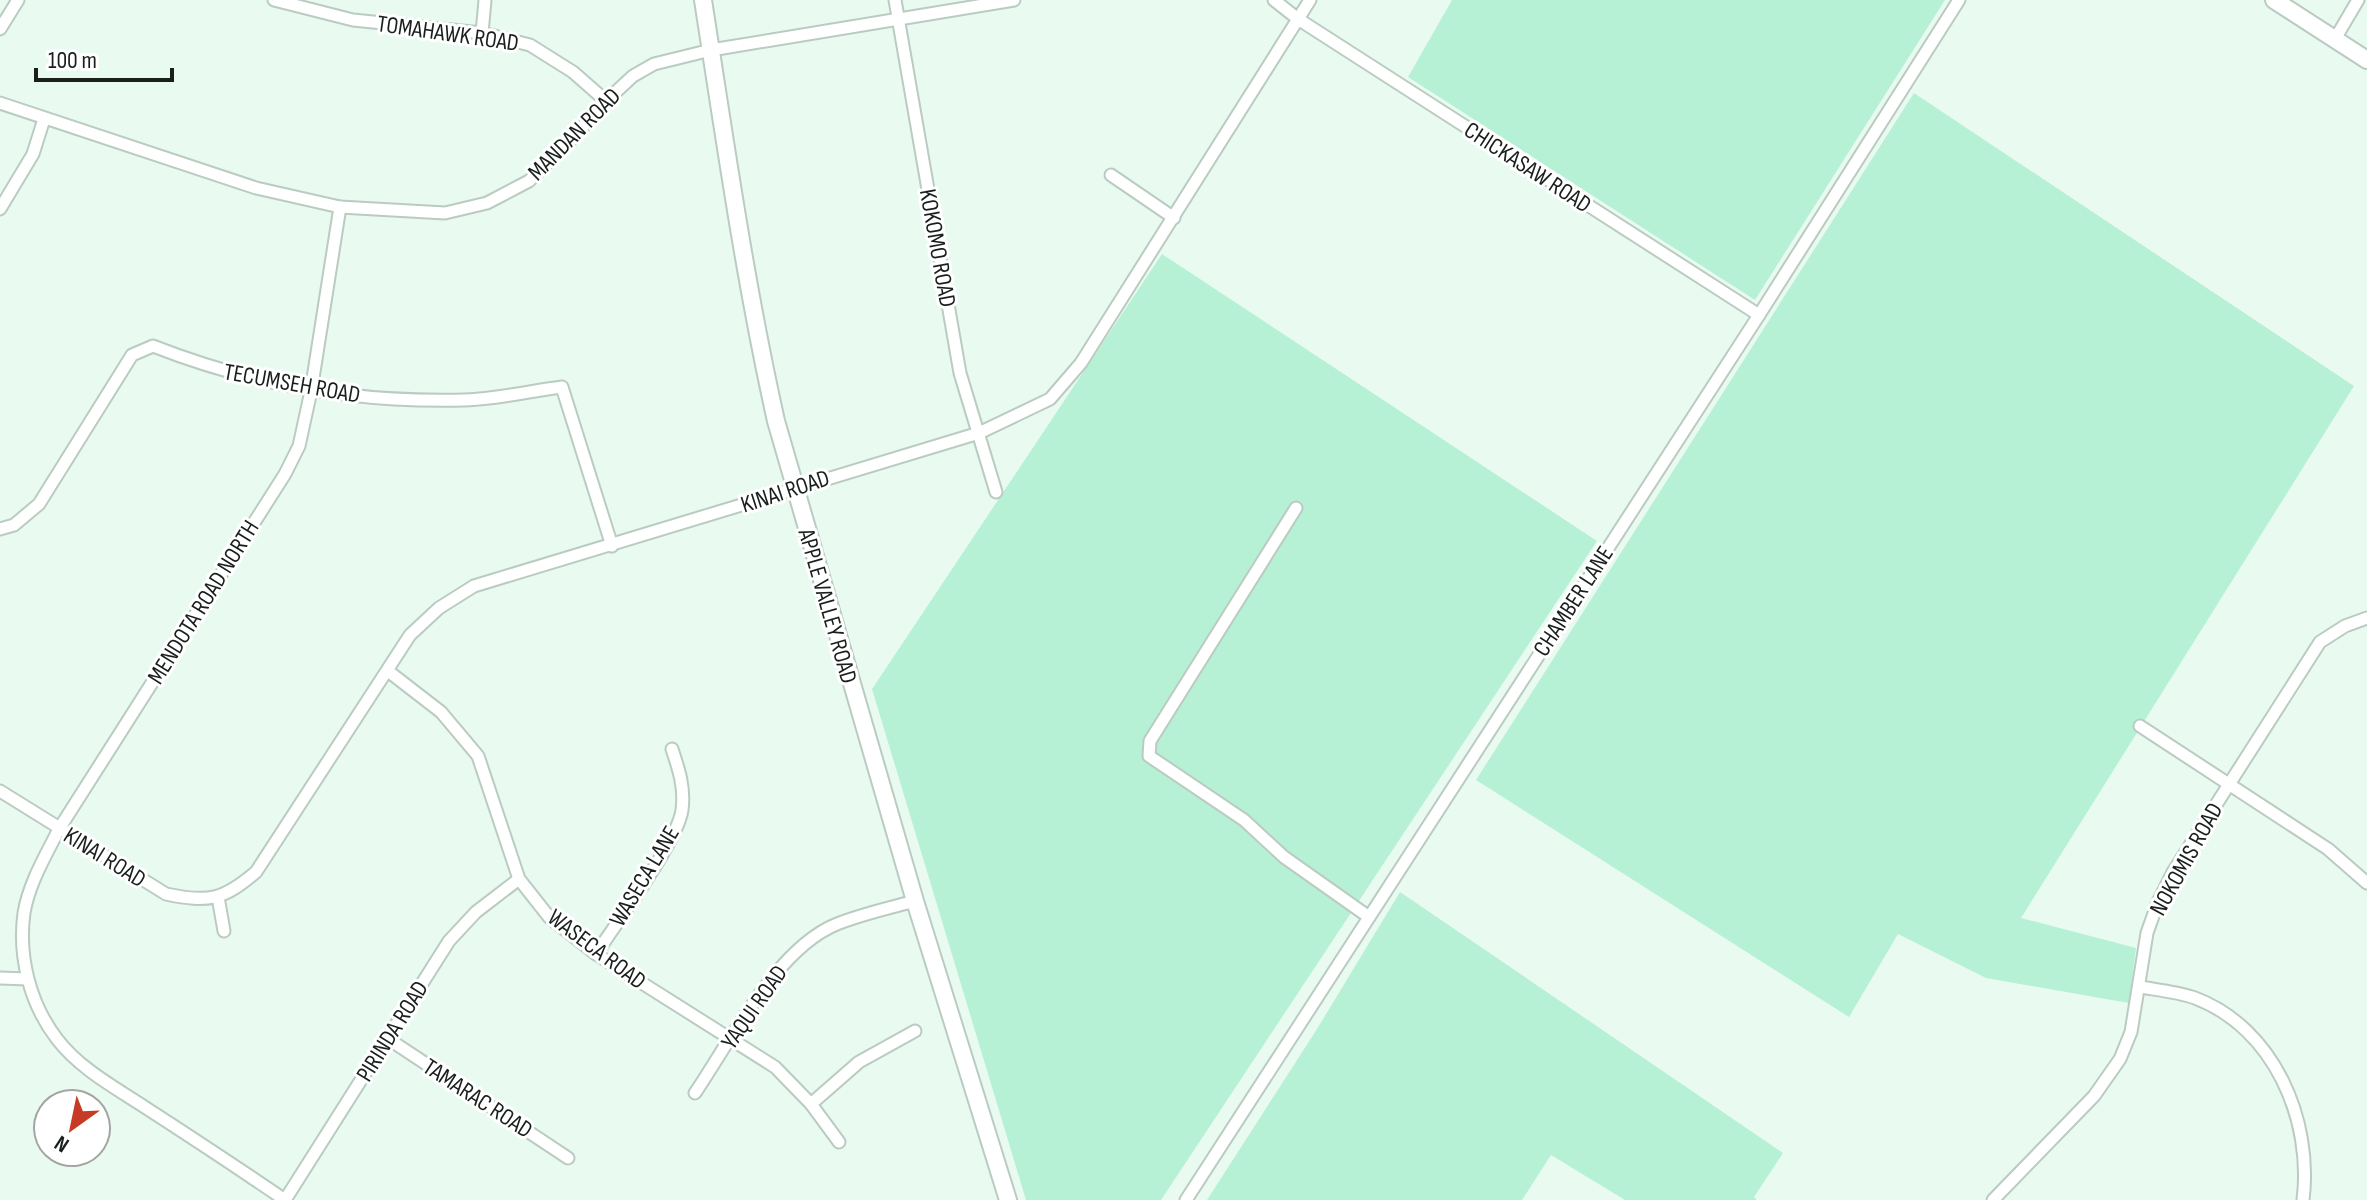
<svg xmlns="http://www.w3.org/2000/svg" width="2367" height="1200" viewBox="0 0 2367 1200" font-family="'Sofia Sans Condensed',sans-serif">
	<rect width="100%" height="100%" fill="#e9faf1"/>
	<g fill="#b7f1d5">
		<path d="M1452 0H1945L1755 300 1408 77Z"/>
		<path d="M1914 93 2354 386 2021 918 2136 948 2129 1003 1986 978 1898 934 1849 1017 1476 780Z"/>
		<path d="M1162 254 1597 541 1161 1200H1026L872 689Z"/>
		<path d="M1400 892 1783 1153 1754 1197 1757 1200H1625L1551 1155 1522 1200H1207L1317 1029Z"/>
	</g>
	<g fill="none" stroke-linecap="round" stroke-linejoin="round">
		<g stroke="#bacbc2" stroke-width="15">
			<g id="street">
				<path d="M274 0 353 20 482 33 530 45 573 72 606 101"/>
				<path d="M895 0 960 373 996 492"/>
				<path d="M1274 0 1298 19 1759 315"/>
				<path d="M0 29 18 0"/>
				<path d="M482 33 485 0"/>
				<path d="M2335 39 2358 0"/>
				<path d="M0 103 256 188 340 207 445 213 487 203 529 181 572 139 606 101 633 76 654 64 711 50 1014 0"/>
				<path d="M1111 175 1174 218"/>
				<path d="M340 207 311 391 299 446 285 474 59 829C46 855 29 883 24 913 18 957 30 1004 57 1039 79 1068 114 1087 143 1106 191 1137 238 1168 285 1200L449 941 476 912 519 879"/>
				<path d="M0 209 33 154 44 119"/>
				<path d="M1296 508 1150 741 1149 756 1244 820 1284 857 1369 917"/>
				<path d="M0 529 14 525 39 504 132 355 153 346C252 385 358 403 465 400 497 399 530 391 562 387L612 546"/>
				<path d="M388 671 441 712 478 756 519 879 549 917 596 954 775 1067 811 1104 839 1142"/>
				<path d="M2140 726 2328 849 2367 883"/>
				<path d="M0 791 166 894C209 903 223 900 256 872L410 635 439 608 474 586 979 433 1050 399 1081 363 1310 0"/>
				<path d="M218 897 224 931"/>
				<path d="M596 954C616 923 678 841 682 810 685 788 679 770 672 749"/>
				<path d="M0 978 27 979"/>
				<path d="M2140 987C2158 990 2178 992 2195 998 2274 1028 2313 1120 2303 1200"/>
				<path d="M387 1038 568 1158"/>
				<path d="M695 1093C731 1040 777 948 837 924 862 914 889 908 915 901"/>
				<path d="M811 1104 859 1062 915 1031"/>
				<path d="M1186 1200 1759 315 1959 0"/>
				<path d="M1993 1200 2094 1096 2120 1059 2131 1032 2147 933 2158 902 2173 872 2320 642 2345 626 2367 618"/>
			</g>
		</g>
		<g stroke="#bacbc2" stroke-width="20">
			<g id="secondary">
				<path d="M703 0C725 141 745 282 776 421L915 901 1008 1200"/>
				<path d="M2274 0 2367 60"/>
			</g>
		</g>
		<use href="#street" stroke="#fff" stroke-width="11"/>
		<use href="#secondary" stroke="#fff" stroke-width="16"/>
	</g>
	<g text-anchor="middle" stroke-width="6" stroke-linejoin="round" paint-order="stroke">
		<g font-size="24" fill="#191f1c" stroke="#fff">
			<text transform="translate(448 33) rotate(8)" y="8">TOMAHAWK ROAD</text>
			<text transform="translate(574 134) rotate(-45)" y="8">MANDAN ROAD</text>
			<text transform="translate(1528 167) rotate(33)" y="8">CHICKASAW ROAD</text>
			<text transform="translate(938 248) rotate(80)" y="8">KOKOMO ROAD</text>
			<text transform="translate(292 383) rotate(10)" y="8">TECUMSEH ROAD</text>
			<text transform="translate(785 491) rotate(-18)" y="8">KINAI ROAD</text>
			<text transform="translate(1573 601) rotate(-57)" y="8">CHAMBER LANE</text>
			<text transform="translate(203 602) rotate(-58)" y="8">MENDOTA ROAD NORTH</text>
			<text transform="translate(828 606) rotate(74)" y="8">APPLE VALLEY ROAD</text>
			<text transform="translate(105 857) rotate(32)" y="8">KINAI ROAD</text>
			<text transform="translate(2186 859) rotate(-61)" y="8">NOKOMIS ROAD</text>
			<text transform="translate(644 876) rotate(-59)" y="8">WASECA LANE</text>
			<text transform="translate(597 949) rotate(37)" y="8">WASECA ROAD</text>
			<text transform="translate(754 1007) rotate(-55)" y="8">YAQUI ROAD</text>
			<text transform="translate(392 1031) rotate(-58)" y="8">PIRINDA ROAD</text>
			<text transform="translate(478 1098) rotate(33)" y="8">TAMARAC ROAD</text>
		</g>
	</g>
	<g transform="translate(72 1128) rotate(213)"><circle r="38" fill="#ffffff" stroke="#a3a5a4" stroke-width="2"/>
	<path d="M0-6L14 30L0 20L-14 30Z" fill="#c63a26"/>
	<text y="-12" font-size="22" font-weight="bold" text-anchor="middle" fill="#191f1c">N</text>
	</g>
	<path d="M36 68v12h136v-12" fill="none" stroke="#191f1c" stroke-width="4"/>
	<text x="48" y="68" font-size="24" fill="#191f1c" stroke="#ffffff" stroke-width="6" paint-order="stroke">100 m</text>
</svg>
